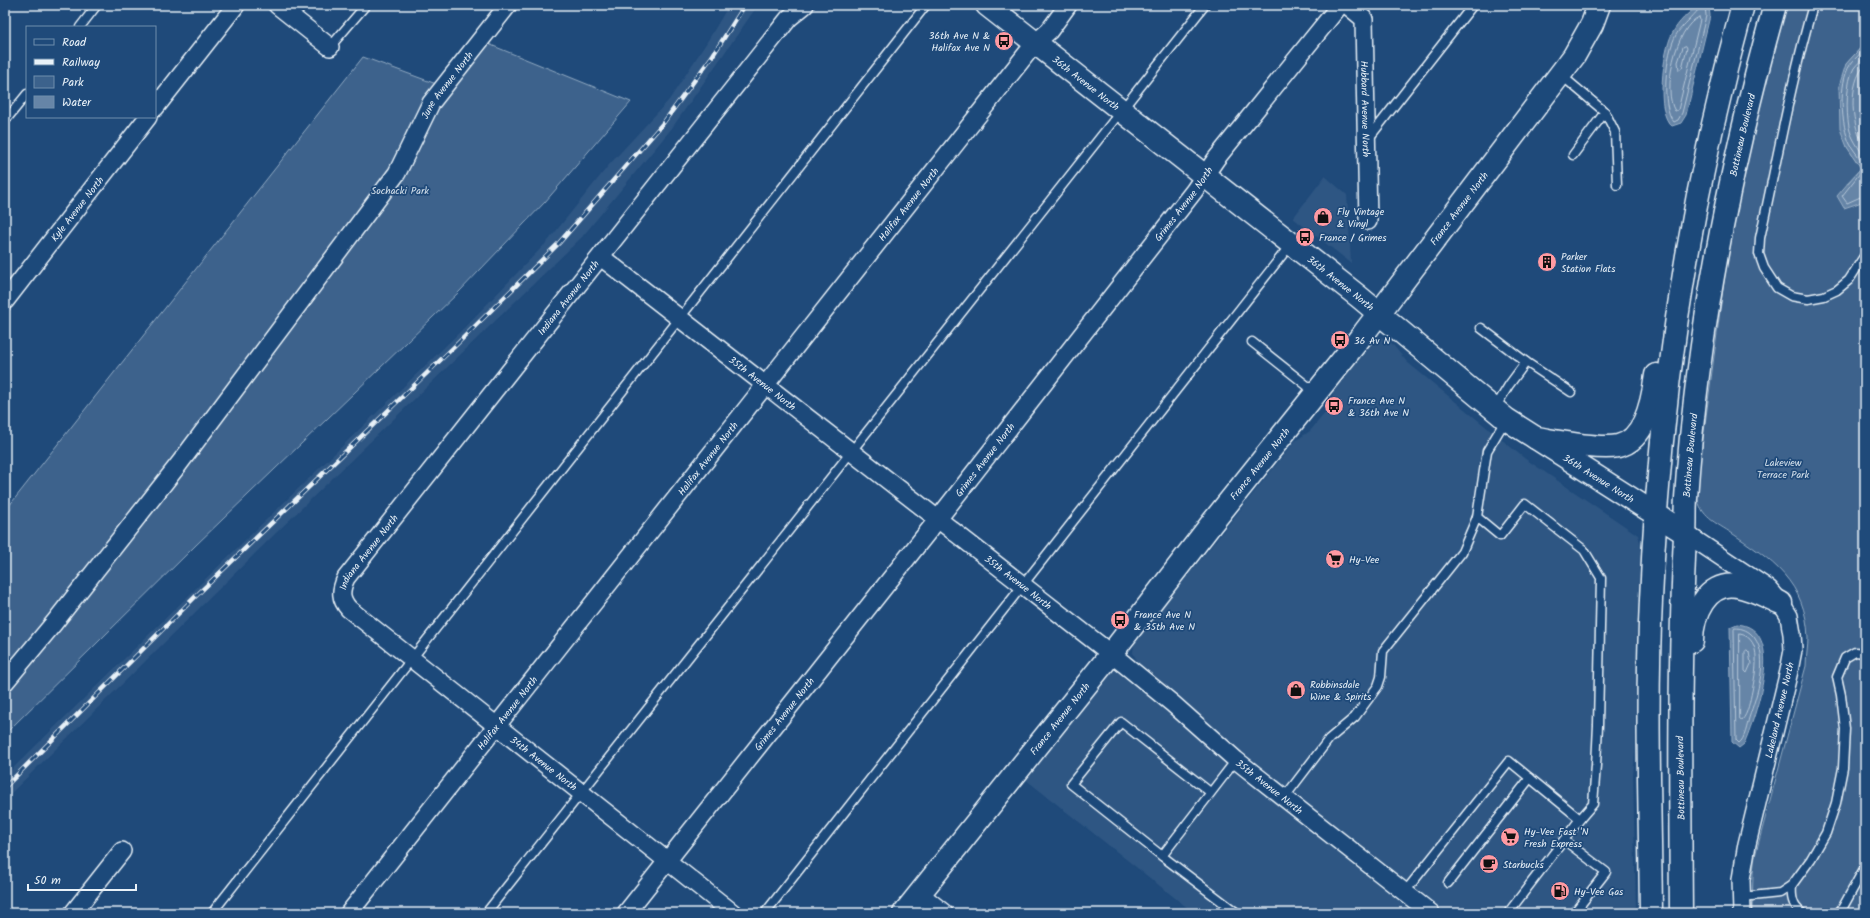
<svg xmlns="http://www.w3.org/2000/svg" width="1870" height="918" viewBox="0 0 1870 918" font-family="Kalam,sans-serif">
	<rect width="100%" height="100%" fill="#1f4a7a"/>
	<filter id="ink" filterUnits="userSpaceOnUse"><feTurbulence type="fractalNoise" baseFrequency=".025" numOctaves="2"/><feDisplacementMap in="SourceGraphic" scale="8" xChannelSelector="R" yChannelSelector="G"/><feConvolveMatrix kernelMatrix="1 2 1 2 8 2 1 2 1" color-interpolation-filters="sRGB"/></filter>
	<g filter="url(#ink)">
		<g fill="#2e5683">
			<path d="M729 5H758L672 128 582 237 276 533 5 799V776L234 551 462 330 548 241 609 165 669 100 707 42Z"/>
			<path d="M1325 176 1347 195 1351 263 1293 218Z"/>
			<path d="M1380 337 1388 339 1407 362 1524 458 1638 535 1643 553 1635 753 1633 775 1636 913H1447L1224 738 1177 694 1138 663 1133 653 1134 645 1142 633 1295 441 1310 431 1331 406 1334 388 1375 338Z"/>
			<path d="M1115 670 1182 723 1211 751 1414 913H1194L1025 779 1112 671Z"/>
		</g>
		<g fill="#3c628c" stroke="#92aac2">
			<path d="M1786 5H1865V43L1846 64 1847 147 1861 168 1847 183 1859 203 1865 197V913H1752L1753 872 1755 856 1806 666C1806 657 1808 647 1808 638 1806 582 1772 560 1730 532 1711 520 1700 516 1696 492L1728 251 1761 94Z"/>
			<path d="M486 43 631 102 545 202 459 292 196 545 5 734V511L363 57 439 85Z"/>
		</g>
		<g fill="#6685a7" stroke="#9ab0c7">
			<path d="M1699 5H1707L1709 7 1710 16 1686 115 1681 123 1672 126C1655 114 1663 51 1672 34 1678 22 1688 13 1699 5Z"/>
			<path d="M1865 43V197L1859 203 1844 208 1837 196 1861 168 1847 147 1840 129 1839 86 1846 64Z"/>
			<path d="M1737 624C1788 628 1755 717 1744 744L1739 748 1732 742 1730 627Z"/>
		</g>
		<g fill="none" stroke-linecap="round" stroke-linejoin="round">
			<g stroke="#b4c6d8" stroke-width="1">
				<path d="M1701 5C1701 10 1680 27 1676 35 1666 52 1660 107 1674 122L1678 120 1682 113 1706 16 1705 5"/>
				<path d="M1699 17 1700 20 1678 110 1675 111C1662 92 1675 27 1699 17Z"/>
				<path d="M1686 46 1687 48 1682 68 1679 70 1678 62 1683 47Z"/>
				<path d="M1865 49C1860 54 1854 59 1850 65 1838 83 1841 126 1850 144 1854 152 1863 160 1864 168L1842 196 1847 203 1865 195"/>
				<path d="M1865 56C1862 60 1857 64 1854 68 1846 81 1846 112 1849 127 1851 138 1859 148 1865 158"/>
				<path d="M1865 65C1847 84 1851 127 1865 147"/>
				<path d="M1735 628C1743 628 1749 631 1754 637 1770 659 1757 694 1749 718 1747 725 1745 739 1739 743L1736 740 1734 630Z"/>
				<path d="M1740 634C1764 638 1755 675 1752 691 1750 700 1748 714 1742 720L1740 719Z"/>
				<path d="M1747 650 1749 652 1751 664 1747 673 1745 671V652Z"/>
			</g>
			<g stroke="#e8f1f8" stroke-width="11">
				<g id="lane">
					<path d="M1813 5C1791 81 1777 160 1760 238L1759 254 1764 268 1777 288 1791 296 1808 299 1824 296 1837 290 1849 280 1865 255"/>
					<path d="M80 27 97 5"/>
					<path d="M330 47 366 5"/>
					<path d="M1561 75 1605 112 1573 155"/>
					<path d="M1605 112 1615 132 1617 185"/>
					<path d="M5 121 27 94"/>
					<path d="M1369 138 1473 5"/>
					<path d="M1481 328 1526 362 1571 392"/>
					<path d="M1252 342 1315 392"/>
					<path d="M1495 408 1509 385 1526 362"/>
					<path d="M1236 760 1162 856 1237 913"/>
					<path d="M1284 798 1329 739 1355 717 1378 686 1381 677 1383 651 1462 552 1477 517 1487 451 1505 421"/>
					<path d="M1564 840 1606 872 1574 913"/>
					<path d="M1162 856 1071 784 1121 722 1210 792"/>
					<path d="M1448 883 1530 778"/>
					<path d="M1792 885C1791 896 1792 906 1802 913"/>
					<path d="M1404 893 1509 761 1580 819 1593 804 1596 765 1598 725 1601 578 1584 550 1525 504 1500 536 1477 517"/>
					<path d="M1742 897 1780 893 1792 885 1811 859 1826 833 1836 803 1843 768 1845 729 1841 695 1837 677 1845 658 1855 652 1865 653"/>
					<path d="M212 913C448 609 688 308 926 5"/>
					<path d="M486 913 1205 5"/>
					<path d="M765 913 1291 244"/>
					<path d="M1508 913 1580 819"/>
					<path d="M1838 913 1843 907 1865 867"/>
				</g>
			</g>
			<g stroke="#e8f1f8" stroke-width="20">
				<g id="street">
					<path d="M277 5 330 47"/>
					<path id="s1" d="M1347 5 1364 19 1368 221"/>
					<path d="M155 108 236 5"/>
					<path id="s2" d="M601 257 1124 664 1173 704 1236 760 1431 913"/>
					<path id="s3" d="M5 301 148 117"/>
					<path d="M1685 533 1769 589 1781 603 1789 616 1792 634 1793 650 1789 671 1747 844 1741 879 1742 913"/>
					<path id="s4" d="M5 682 54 623 179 464 397 173 431 103 508 5"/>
					<path d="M920 894 944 913"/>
					<path d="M73 913 122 851"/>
					<path id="s5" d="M349 913 1035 43 1049 31 1068 5"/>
					<path id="s6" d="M626 913 938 519 1194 191 1216 159 1340 5"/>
					<path id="s7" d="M733 913 349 609C340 599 340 591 346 578L789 18 805 5"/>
				</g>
			</g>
			<g stroke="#e8f1f8" stroke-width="25">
				<g id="secondary">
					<path id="s8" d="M987 5 1358 296 1506 419 1685 533"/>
					<path id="s9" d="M904 913 1111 654 1212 523 1364 333 1574 56 1592 24 1599 5"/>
				</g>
			</g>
			<g stroke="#e8f1f8" stroke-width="25">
				<g id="primary">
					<path d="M1536 438C1556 441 1599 450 1618 446 1646 440 1653 398 1656 375"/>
					<path d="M1692 641C1692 616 1706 581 1737 586 1753 589 1767 597 1781 603"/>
					<path d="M1651 913C1650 809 1646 704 1651 600 1659 399 1689 199 1743 5"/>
					<path id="s10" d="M1681 913C1680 787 1679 661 1685 535 1686 523 1685 511 1686 498 1697 333 1730 165 1775 5"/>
				</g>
			</g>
			<use href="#lane" stroke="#1f4a7a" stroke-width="8"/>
			<use href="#street" stroke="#1f4a7a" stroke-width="17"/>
			<use href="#secondary" stroke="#1f4a7a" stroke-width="22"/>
			<use href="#primary" stroke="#1f4a7a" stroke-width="22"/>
			<g stroke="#e8f1f8" stroke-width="4.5">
				<path id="rail" d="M5 787 201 591 455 346 559 243 664 122 713 55 745 5"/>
			</g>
			<use href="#rail" stroke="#1f4a7a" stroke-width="3" stroke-dasharray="9" stroke-linecap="butt"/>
		</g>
	</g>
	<defs>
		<g id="bus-disc" transform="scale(1)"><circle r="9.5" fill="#ff9aa2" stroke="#1f4a7a"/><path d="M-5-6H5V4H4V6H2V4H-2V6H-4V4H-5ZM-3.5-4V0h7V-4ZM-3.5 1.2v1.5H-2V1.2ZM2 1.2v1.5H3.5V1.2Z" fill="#111"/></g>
		<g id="shop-disc" transform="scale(1)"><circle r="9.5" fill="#ff9aa2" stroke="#1f4a7a"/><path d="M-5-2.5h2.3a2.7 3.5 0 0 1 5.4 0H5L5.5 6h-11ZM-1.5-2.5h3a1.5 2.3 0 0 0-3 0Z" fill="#111"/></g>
		<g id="building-disc" transform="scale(1)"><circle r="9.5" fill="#ff9aa2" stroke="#1f4a7a"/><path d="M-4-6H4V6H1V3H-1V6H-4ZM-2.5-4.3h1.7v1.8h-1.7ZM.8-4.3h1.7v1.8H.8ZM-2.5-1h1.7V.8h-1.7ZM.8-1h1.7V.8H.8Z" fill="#111"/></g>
		<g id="supermarket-disc" transform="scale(1)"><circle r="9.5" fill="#ff9aa2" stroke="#1f4a7a"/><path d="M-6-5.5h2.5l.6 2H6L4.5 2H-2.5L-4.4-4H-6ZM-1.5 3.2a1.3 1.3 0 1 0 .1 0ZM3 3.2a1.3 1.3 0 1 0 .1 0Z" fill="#111"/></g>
		<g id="cafe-disc" transform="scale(1)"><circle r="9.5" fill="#ff9aa2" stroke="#1f4a7a"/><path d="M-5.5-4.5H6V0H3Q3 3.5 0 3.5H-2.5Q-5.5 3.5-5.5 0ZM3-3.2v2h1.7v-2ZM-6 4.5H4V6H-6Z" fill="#111"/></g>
		<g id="fuel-disc" transform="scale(1)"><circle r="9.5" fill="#ff9aa2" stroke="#1f4a7a"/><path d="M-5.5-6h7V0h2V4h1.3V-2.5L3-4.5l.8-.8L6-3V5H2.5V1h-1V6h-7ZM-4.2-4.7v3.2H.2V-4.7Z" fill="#111"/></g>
	</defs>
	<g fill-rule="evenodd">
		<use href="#bus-disc" x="1004" y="41"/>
		<use href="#shop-disc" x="1323" y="217"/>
		<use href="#bus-disc" x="1305" y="237"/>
		<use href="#building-disc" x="1547" y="262"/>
		<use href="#bus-disc" x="1340" y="340"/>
		<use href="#bus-disc" x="1334" y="406"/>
		<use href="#supermarket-disc" x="1335" y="559"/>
		<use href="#bus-disc" x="1120" y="620"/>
		<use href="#shop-disc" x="1296" y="690"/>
		<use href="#supermarket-disc" x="1510" y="837"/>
		<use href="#cafe-disc" x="1489" y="864"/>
		<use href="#fuel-disc" x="1560" y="891"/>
	</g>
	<g text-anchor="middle" stroke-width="3.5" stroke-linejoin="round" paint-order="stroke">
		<g font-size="10" fill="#e8f1f8" stroke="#1f4a7a" text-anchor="start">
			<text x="990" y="39" text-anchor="end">36th Ave N &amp;<tspan x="990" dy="12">Halifax Ave N</tspan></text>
			<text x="1337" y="215">Fly Vintage<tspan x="1337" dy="12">&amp; Vinyl</tspan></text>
			<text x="1319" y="241">France / Grimes</text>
			<text x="1561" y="260">Parker<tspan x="1561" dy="12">Station Flats</tspan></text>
			<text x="1354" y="344">36 Av N</text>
			<text x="1348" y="404">France Ave N<tspan x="1348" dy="12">&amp; 36th Ave N</tspan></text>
			<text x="1349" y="563">Hy-Vee</text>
			<text x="1134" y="618">France Ave N<tspan x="1134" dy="12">&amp; 35th Ave N</tspan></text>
			<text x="1310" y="688">Robbinsdale<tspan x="1310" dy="12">Wine &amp; Spirits</tspan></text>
			<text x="1524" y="835">Hy-Vee Fast 'N<tspan x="1524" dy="12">Fresh Express</tspan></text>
			<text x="1503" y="868">Starbucks</text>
			<text x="1574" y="895">Hy-Vee Gas</text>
		</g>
		<g font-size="10" fill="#e8f1f8" stroke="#1f4a7a">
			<text dy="4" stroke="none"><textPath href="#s8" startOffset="126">36th Avenue North</textPath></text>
			<text dy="4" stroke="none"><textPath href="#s4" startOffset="744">June Avenue North</textPath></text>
			<text dy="4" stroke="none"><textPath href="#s1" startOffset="112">Hubbard Avenue North</textPath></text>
			<text dy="4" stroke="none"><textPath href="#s10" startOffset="783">Bottineau Boulevard</textPath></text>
			<text dy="4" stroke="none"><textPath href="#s5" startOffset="903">Halifax Avenue North</textPath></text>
			<text dy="4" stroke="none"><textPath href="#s6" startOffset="902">Grimes Avenue North</textPath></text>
			<text dy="4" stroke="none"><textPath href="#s3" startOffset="117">Kyle Avenue North</textPath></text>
			<text dy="4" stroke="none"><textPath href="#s9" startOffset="897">France Avenue North</textPath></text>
			<text dy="4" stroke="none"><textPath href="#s8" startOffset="450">36th Avenue North</textPath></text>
			<text dy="4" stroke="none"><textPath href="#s7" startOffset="881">Indiana Avenue North</textPath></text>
			<text dy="4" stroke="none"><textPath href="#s2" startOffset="205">35th Avenue North</textPath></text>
			<text dy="4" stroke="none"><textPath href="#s10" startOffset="458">Bottineau Boulevard</textPath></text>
			<text dy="4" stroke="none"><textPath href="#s5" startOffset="579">Halifax Avenue North</textPath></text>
			<text dy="4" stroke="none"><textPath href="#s6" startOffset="578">Grimes Avenue North</textPath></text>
			<text dy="4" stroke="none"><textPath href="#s9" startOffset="573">France Avenue North</textPath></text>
			<text dy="4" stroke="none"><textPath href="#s8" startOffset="774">36th Avenue North</textPath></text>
			<text dy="4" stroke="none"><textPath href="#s7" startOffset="557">Indiana Avenue North</textPath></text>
			<text dy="4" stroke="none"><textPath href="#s2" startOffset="529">35th Avenue North</textPath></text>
			<text transform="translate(1779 710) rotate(-77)" y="4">Lakeland Avenue North</text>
			<text dy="4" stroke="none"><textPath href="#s5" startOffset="255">Halifax Avenue North</textPath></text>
			<text dy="4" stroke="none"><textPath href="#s6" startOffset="254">Grimes Avenue North</textPath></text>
			<text dy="4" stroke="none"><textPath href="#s9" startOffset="249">France Avenue North</textPath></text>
			<text transform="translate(544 763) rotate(38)" y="4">34th Avenue North</text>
			<text transform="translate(1680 778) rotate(-91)" y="4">Bottineau Boulevard</text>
			<text dy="4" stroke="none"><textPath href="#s2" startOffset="853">35th Avenue North</textPath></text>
		</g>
		<g font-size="10" fill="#d7e3ed" stroke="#1f4a7a">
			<text x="400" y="194">Sochacki Park</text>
			<text x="1783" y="466">Lakeview<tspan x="1783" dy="12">Terrace Park</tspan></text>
		</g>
	</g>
	<rect width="1870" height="918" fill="none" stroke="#1f4a7a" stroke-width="20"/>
	<rect x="10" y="10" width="1850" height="898" fill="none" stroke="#e8f1f8" stroke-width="1.5" filter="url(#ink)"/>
	<rect x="26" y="26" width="130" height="92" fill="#1f4a7a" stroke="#6f8dac"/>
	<rect x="34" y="39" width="20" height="6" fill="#1f4a7a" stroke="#6f8dac"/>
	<text x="62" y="46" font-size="12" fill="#e8f1f8">Road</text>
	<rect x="34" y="59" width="20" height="6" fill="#e8f1f8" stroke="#6f8dac"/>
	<text x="62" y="66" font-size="12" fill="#e8f1f8">Railway</text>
	<rect x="34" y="76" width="20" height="12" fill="#3c628c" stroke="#6f8dac"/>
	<text x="62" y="86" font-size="12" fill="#e8f1f8">Park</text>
	<rect x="34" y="96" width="20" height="12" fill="#6685a7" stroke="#6f8dac"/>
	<text x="62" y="106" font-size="12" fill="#e8f1f8">Water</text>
	<path d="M28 884v6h108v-6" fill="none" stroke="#e8f1f8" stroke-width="2"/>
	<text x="34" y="884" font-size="12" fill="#e8f1f8" stroke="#1f4a7a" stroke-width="3" paint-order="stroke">50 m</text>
</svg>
